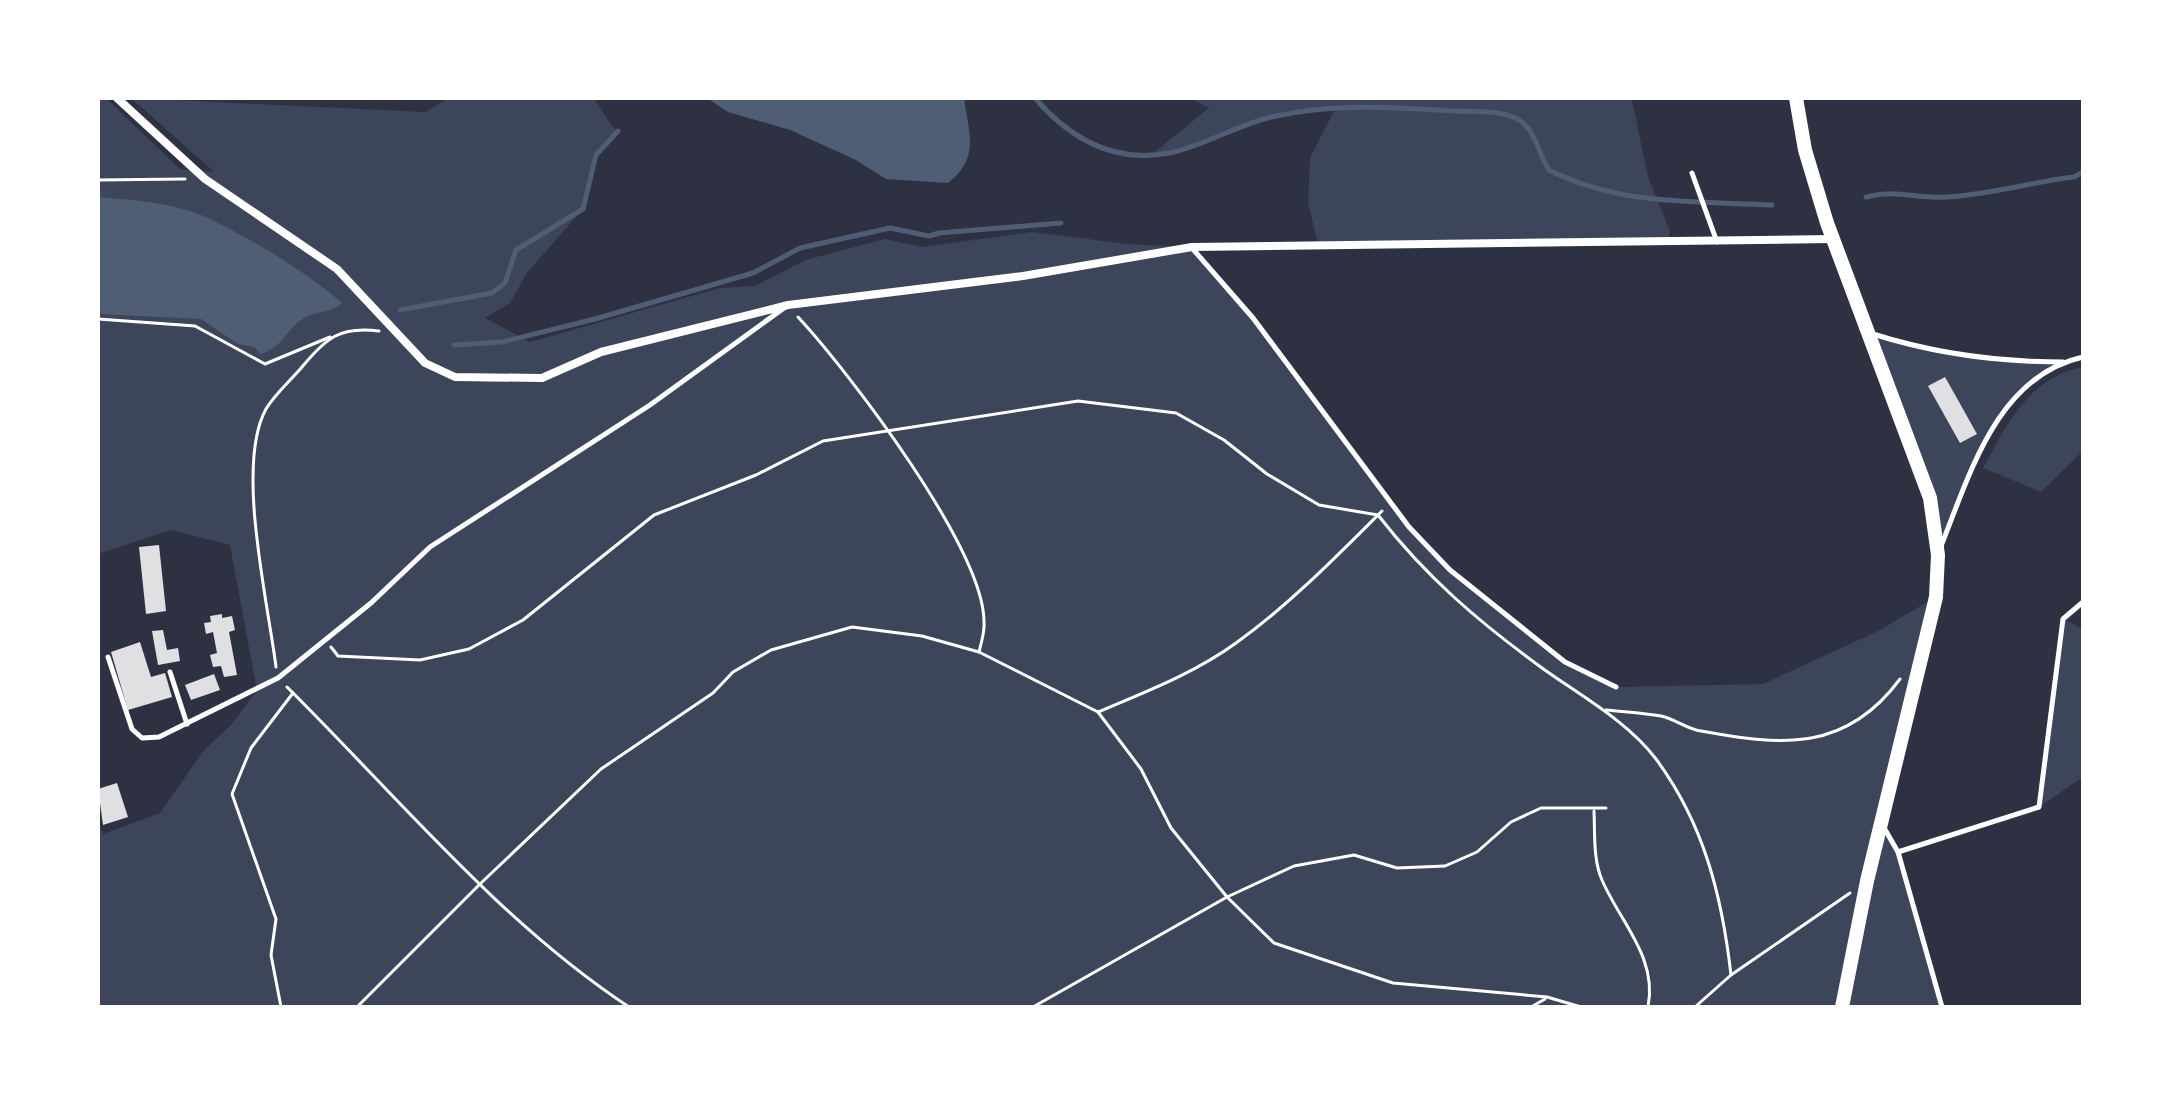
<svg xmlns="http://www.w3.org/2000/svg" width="2181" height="1105" viewBox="0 0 2181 1105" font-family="Merriweather,serif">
	<rect width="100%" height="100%" fill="#2d3142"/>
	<g fill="#3c4559">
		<path d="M98 98H106L180 169 214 172 131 98 425 112 449 98H594L612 126 618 131 596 155 583 209 527 273 510 303 485 318 530 342 720 288 755 286 805 260 885 239 922 247 1032 232 1127 244 1192 247 1253 318 1409 527 1450 570 1565 662 1616 687 1763 684 1878 631 1936 597 1882 825 1898 852 1943 1007H98V822L103 834 160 813 204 750 231 725 257 691 230 545 171 530 98 554Z"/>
		<path d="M1190 98H1637L1632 100 1648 177 1670 231 1667 244H1318L1308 203 1310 158 1336 107 1272 117 1176 151 1151 155 1209 108Z"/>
		<path d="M1868 333 1950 355 1998 362H2063C2040 378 2013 394 1997 418 1970 459 1956 509 1938 555L1935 526Z"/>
		<path d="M2083 367V451L2041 492 1983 468C2007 424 2029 377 2083 367Z"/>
		<path d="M2063 619 2083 629V777L2039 807Z"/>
	</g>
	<g fill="#4f5d75">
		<path d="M707 98H964C969 134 980 158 948 183L886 179 856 160 790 130 728 112Z"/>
		<path d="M98 197C132 200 169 202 201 215 244 234 307 272 342 303 331 313 318 311 306 317 285 329 287 344 261 354L254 347 238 344 201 319 98 314Z"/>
	</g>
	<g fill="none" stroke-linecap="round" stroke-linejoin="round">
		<g stroke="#4f5d75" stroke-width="5">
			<path d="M1035 98C1071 140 1116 165 1174 152 1207 144 1238 125 1271 117 1332 103 1391 107 1453 111 1473 112 1508 109 1523 123 1537 135 1539 156 1549 170 1620 206 1695 201 1772 205"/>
			<path d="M1866 197C1898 189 1915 199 1946 197 1989 195 2031 182 2074 177L2083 172"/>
			<path d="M400 310 492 293 505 283 516 250 583 209 596 155 618 131"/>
			<path d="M454 345 502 342 595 319 753 273 800 248 890 228 929 236 939 233 1061 223"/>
		</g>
	</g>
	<g fill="#e0e0e3">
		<path d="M1945 377 1977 434 1960 443 1928 386Z"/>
		<path d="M159 545 166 611 146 614 139 547Z"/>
		<path d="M222 614V618L232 616 235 630 229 632 237 675 224 677 221 666 213 667 210 655 217 653 213 632 206 634 204 623 211 622 210 616Z"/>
		<path d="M163 630 167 650 178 648 180 661 158 665 152 631Z"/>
		<path d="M140 642 151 677 165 673 172 697 128 710 111 652Z"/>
		<path d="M214 674 220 690 191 700 185 685Z"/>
		<path d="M117 783 128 817 103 825 98 789Z"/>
	</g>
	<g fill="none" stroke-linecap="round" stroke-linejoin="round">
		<g stroke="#fff" stroke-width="3">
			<path d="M98 180 185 179"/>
			<path d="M798 317C849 372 984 549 984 622 985 632 981 643 979 652"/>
			<path d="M98 319 195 326 265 364 330 337"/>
			<path d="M331 647 338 656 420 660 469 649 523 620 654 515 756 475 823 441 1078 401 1176 413 1224 440 1267 474 1319 505 1378 515C1426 577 1479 622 1542 668 1581 696 1627 721 1656 759 1704 824 1722 896 1731 975"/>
			<path d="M276 667C268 602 235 465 266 409 275 394 291 380 302 367 326 338 340 326 379 331"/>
			<path d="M287 687C397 796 499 921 629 1007"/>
			<path d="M1606 710C1624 712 1643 713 1661 716 1675 719 1687 729 1701 731 1783 746 1846 752 1900 679"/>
			<path d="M1098 712C1145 692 1195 673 1236 643 1289 605 1336 557 1382 511"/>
			<path d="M1594 811C1595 833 1593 860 1602 880 1620 922 1658 958 1648 1007"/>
			<path d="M281 1007 271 955 276 919 232 794 251 748 293 693"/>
			<path d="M357 1007 480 884 601 769 713 693 733 672 771 650 852 627 922 636 979 652 1098 712 1141 769 1171 828 1227 897 1294 866 1354 855 1397 868 1445 866 1477 852 1511 822 1541 808H1606"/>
			<path d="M1033 1007 1227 897 1274 943 1393 983 1547 997 1581 1007"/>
			<path d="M1531 1007 1545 999"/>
			<path d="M1695 1007 1731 975 1850 893"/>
		</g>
		<g stroke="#fff" stroke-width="5">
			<path d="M1692 173 1717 242"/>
			<path d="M1192 248 1253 318 1409 527 1450 570 1565 662 1616 687"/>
			<path d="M1873 334C1936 354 1996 362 2063 362"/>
			<path d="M1941 546C1970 474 1997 376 2083 357"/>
			<path d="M108 657 132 729 142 738 159 737 278 678 371 603 430 547 650 405 784 308"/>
			<path d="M170 672 187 724"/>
			<path d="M1883 826 1898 852 1942 1007"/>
			<path d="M1898 852 2039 807 2063 619 2083 602"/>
		</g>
		<path stroke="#fff" stroke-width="8" d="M117 98 205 179 337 269 425 363 455 377 542 378 601 352 788 305 1023 276 1192 247 1833 239"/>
		<path stroke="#fff" stroke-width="14" d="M1796 98 1805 150 1827 223 1930 498 1938 555 1936 597 1867 881 1842 1007"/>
	</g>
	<rect width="2181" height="1105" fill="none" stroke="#ffffff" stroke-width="200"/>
</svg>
